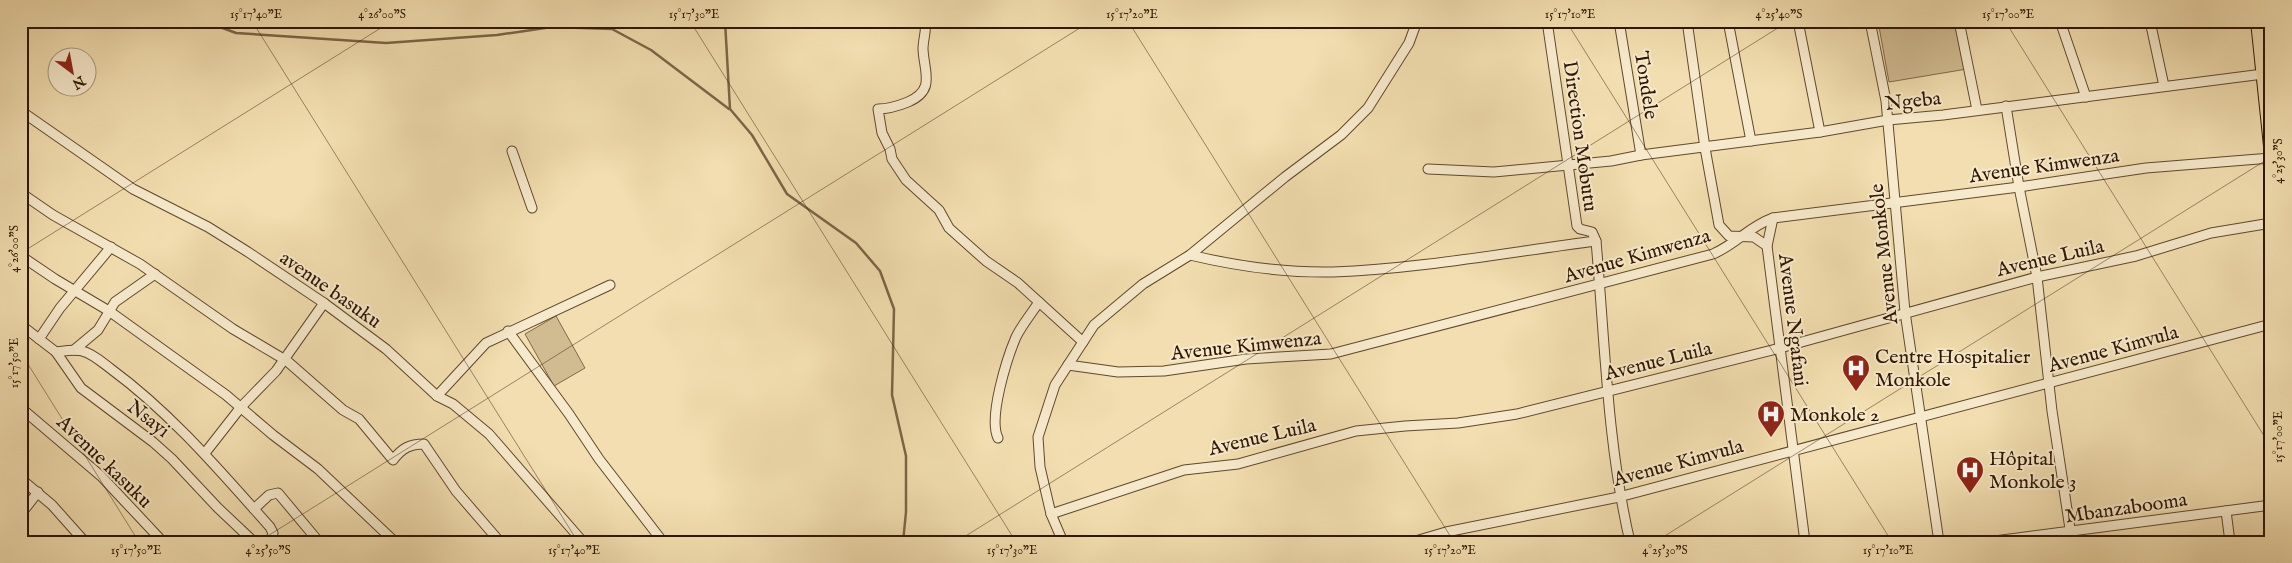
<svg xmlns="http://www.w3.org/2000/svg" width="2292" height="563" viewBox="0 0 2292 563" font-family="'IM FELL English',serif">
	<rect width="100%" height="100%" fill="#f2deb0"/>
	<filter id="stains"><feTurbulence type="fractalNoise" baseFrequency=".004" numOctaves="4"/><feColorMatrix values="0 0 0 0 .2 0 0 0 0 .09 0 0 0 0 .02 0 0 0 .5 -.17"/></filter>
	<radialGradient id="worn" r=".72"><stop offset=".6" stop-color="#630" stop-opacity="0"/><stop offset="1" stop-color="#630" stop-opacity=".3"/></radialGradient>
	<g fill="#d1bc92" stroke="#80694a">
		<path d="M1878 21H1958L1967 69 1889 82Z"/>
		<path d="M556 316 585 368 554 386 525 334Z"/>
	</g>
	<g fill="none" stroke-linecap="round" stroke-linejoin="round">
		<g stroke="#7c6546" stroke-width="2.5">
			<path d="M204 21 236 33 386 43 497 35 552 27 612 29 651 50 729 109"/>
			<path d="M725 21 730 109 752 135 787 194 856 243 880 271 894 309 892 395 906 456V512L903 542"/>
		</g>
		<g stroke="#60482d" stroke-width="11">
			<g id="minor">
				<path d="M925 21C927 30 923 39 923 49 924 72 936 90 908 102 898 106 888 109 878 109L882 133 890 149 892 159 906 180 939 210 949 228 986 261 1018 283 1083 342"/>
				<path d="M1547 21 1577 226 1580 229 1592 232 1596 241C1605 342 1607 443 1630 542"/>
				<path d="M1619 21 1641 155"/>
				<path d="M1687 21 1705 148 1719 225 1729 236 1754 237 1767 246 1805 542"/>
				<path d="M1728 21 1751 141"/>
				<path d="M1798 21 1820 132"/>
				<path d="M1870 21 1886 101 1905 312 1939 542"/>
				<path d="M1959 21 1977 110"/>
				<path d="M2060 21 2086 97"/>
				<path d="M2150 21 2164 86"/>
				<path d="M2006 106 2019 187 2037 277 2052 411 2072 542"/>
				<path d="M21 111 133 189 208 227 248 252 324 303 386 349 437 396 453 404 489 434 583 542"/>
				<path d="M512 151 532 208"/>
				<path d="M1428 169 1494 172 1611 161 1641 155 1820 132 1888 120 1943 115 2263 74"/>
				<path d="M21 193 53 215 140 264 233 329 287 361 343 410 359 419 393 460C402 448 410 444 424 444L456 491 500 542"/>
				<path d="M1767 246 1773 218"/>
				<path d="M1190 255C1236 266 1285 273 1333 272 1419 269 1510 252 1596 241"/>
				<path d="M21 256 55 279 109 311 226 395 273 435 318 469 395 542"/>
				<path d="M21 325 56 352 81 388 153 442 172 459 218 508 254 542"/>
				<path d="M508 331 569 414 599 459 663 542"/>
				<path d="M39 339 60 308 111 247"/>
				<path d="M74 350 98 330 115 302 155 274"/>
				<path d="M56 352C64 351 74 349 82 351 92 353 103 363 111 369 172 414 220 471 270 527L273 533 270 542"/>
				<path d="M1068 365 1118 372 1164 371 1246 359 1331 354 1713 254C1736 244 1750 226 1773 218L2019 187 2146 168 2271 158"/>
				<path d="M437 396 486 343 610 285"/>
				<path d="M21 408 101 476 163 542"/>
				<path d="M998 438C988 418 1007 358 1016 337 1022 325 1031 314 1039 302"/>
				<path d="M205 453 241 407 276 371 324 303"/>
				<path d="M21 479 52 505 85 542"/>
				<path d="M254 509 269 495 278 493 319 542"/>
				<path d="M2226 511 2230 542"/>
				<path d="M21 514 38 492"/>
				<path d="M1051 514 1184 470 1238 464 1356 431 1405 426 1458 423 1517 414 1780 348 2037 277 2136 256 2211 233 2271 223"/>
				<path d="M1063 542 1051 514 1040 467 1038 437 1055 385 1094 325 1143 284 1190 255 1285 177 1341 135 1368 108 1409 43 1417 21"/>
				<path d="M1412 542 1446 532 1619 497 2271 324"/>
				<path d="M1987 542 2271 505"/>
			</g>
		</g>
		<g stroke="#2f1601" stroke-width="16">
			<path id="trunk" d="M2258 21 2271 146"/>
		</g>
		<use href="#minor" stroke="#f7eacc" stroke-width="9"/>
		<use href="#trunk" stroke="#f2deb0" stroke-width="14"/>
	</g>
	<path fill="none" stroke="#2f1601" stroke-width="1" stroke-opacity="0.45" d="M252 21 578 542M690 21 1016 542M1128 21 1454 542M1566 21 1892 542M2005 21 2271 447M21 253 392 21M21 353 139 542M258 542 1091 21M956 542 1789 21M1655 542 2271 157"/>
	<defs>
		<g id="hospital-pin" transform="scale(1.4375)"><path d="M0 17L-7.5 6A9.5 9.5 0 1 1 7.5 6Z" fill="#8f2418" stroke="#f7eacc"/><path d="M-5-5h3v3.5h4V-5h3V5h-3V1.5h-4V5h-3Z" fill="#fff"/></g>
	</defs>
	<g fill-rule="evenodd">
		<use href="#hospital-pin" x="1856" y="368"/>
		<use href="#hospital-pin" x="1771" y="414"/>
		<use href="#hospital-pin" x="1970" y="470"/>
	</g>
	<g text-anchor="middle" stroke-width="4" stroke-linejoin="round" paint-order="stroke">
		<g font-size="20" fill="#2f1601" stroke="#f7eacc">
			<text transform="translate(1647 85) rotate(81)" y="7">Tondele</text>
			<text transform="translate(1913 100) rotate(-6)" y="7">Ngeba</text>
			<text transform="translate(1581 136) rotate(82)" y="7">Direction Mobutu</text>
			<text transform="translate(2044 165) rotate(-8)" y="7">Avenue Kimwenza</text>
			<text transform="translate(1883 254) rotate(-96)" y="7">Avenue Monkole</text>
			<text transform="translate(1637 255) rotate(-16)" y="7">Avenue Kimwenza</text>
			<text transform="translate(2050 257) rotate(-13)" y="7">Avenue Luila</text>
			<text transform="translate(331 289) rotate(35)" y="7">avenue basuku</text>
			<text transform="translate(1794 320) rotate(83)" y="7">Avenue Ngafani</text>
			<text transform="translate(1246 345) rotate(-6)" y="7">Avenue Kimwenza</text>
			<text transform="translate(2113 348) rotate(-15)" y="7">Avenue Kimvula</text>
			<text transform="translate(1658 360) rotate(-14)" y="7">Avenue Luila</text>
			<text transform="translate(149 418) rotate(38)" y="7">Nsayi</text>
			<text transform="translate(1262 436) rotate(-13)" y="7">Avenue Luila</text>
			<text transform="translate(105 461) rotate(44)" y="7">Avenue kasuku</text>
			<text transform="translate(1678 462) rotate(-15)" y="7">Avenue Kimvula</text>
			<text transform="translate(2126 507) rotate(-8)" y="7">Mbanzabooma</text>
		</g>
		<g font-size="20" fill="#2f1601" stroke="#f7eacc" text-anchor="start">
			<text x="1875" y="363">Centre Hospitalier<tspan x="1875" dy="23">Monkole</tspan></text>
			<text x="1790" y="421">Monkole 2</text>
			<text x="1989" y="465">Hôpital<tspan x="1989" dy="23">Monkole 3</tspan></text>
		</g>
	</g>
	<rect width="2292" height="563" fill="none" stroke="#f2deb0" stroke-width="55"/>
	<g transform="translate(72 72) rotate(148)"><circle r="24" fill="#f7eacc" stroke="#a7957b"/>
	<path d="M0-4L9 19L0 12L-9 19Z" fill="#8f2418"/>
	<text y="-8" font-size="14" font-weight="bold" text-anchor="middle" fill="#2f1601">N</text>
	</g>
	<rect x="28" y="28" width="2236" height="508" fill="none" stroke="#2f1601" stroke-width="2"/>
	<g font-size="12" text-anchor="middle" fill="#2f1601">
		<text x="256" y="18">15°17'40"E</text>
		<text x="382" y="18">4°26'00"S</text>
		<text x="694" y="18">15°17'30"E</text>
		<text x="1132" y="18">15°17'20"E</text>
		<text x="1570" y="18">15°17'10"E</text>
		<text x="1779" y="18">4°25'40"S</text>
		<text x="2008" y="18">15°17'00"E</text>
		<text transform="translate(2278 161) rotate(-90)" y="4">4°25'30"S</text>
		<text transform="translate(14 249) rotate(-90)" y="4">4°26'00"S</text>
		<text transform="translate(14 363) rotate(-90)" y="4">15°17'50"E</text>
		<text transform="translate(2278 437) rotate(-90)" y="4">15°17'00"E</text>
		<text x="136" y="554">15°17'50"E</text>
		<text x="268" y="554">4°25'50"S</text>
		<text x="574" y="554">15°17'40"E</text>
		<text x="1012" y="554">15°17'30"E</text>
		<text x="1450" y="554">15°17'20"E</text>
		<text x="1665" y="554">4°25'30"S</text>
		<text x="1888" y="554">15°17'10"E</text>
	</g>
	<rect width="100%" height="100%" filter="url(#stains)"/>
	<rect width="100%" height="100%" fill="url(#worn)"/>
</svg>
